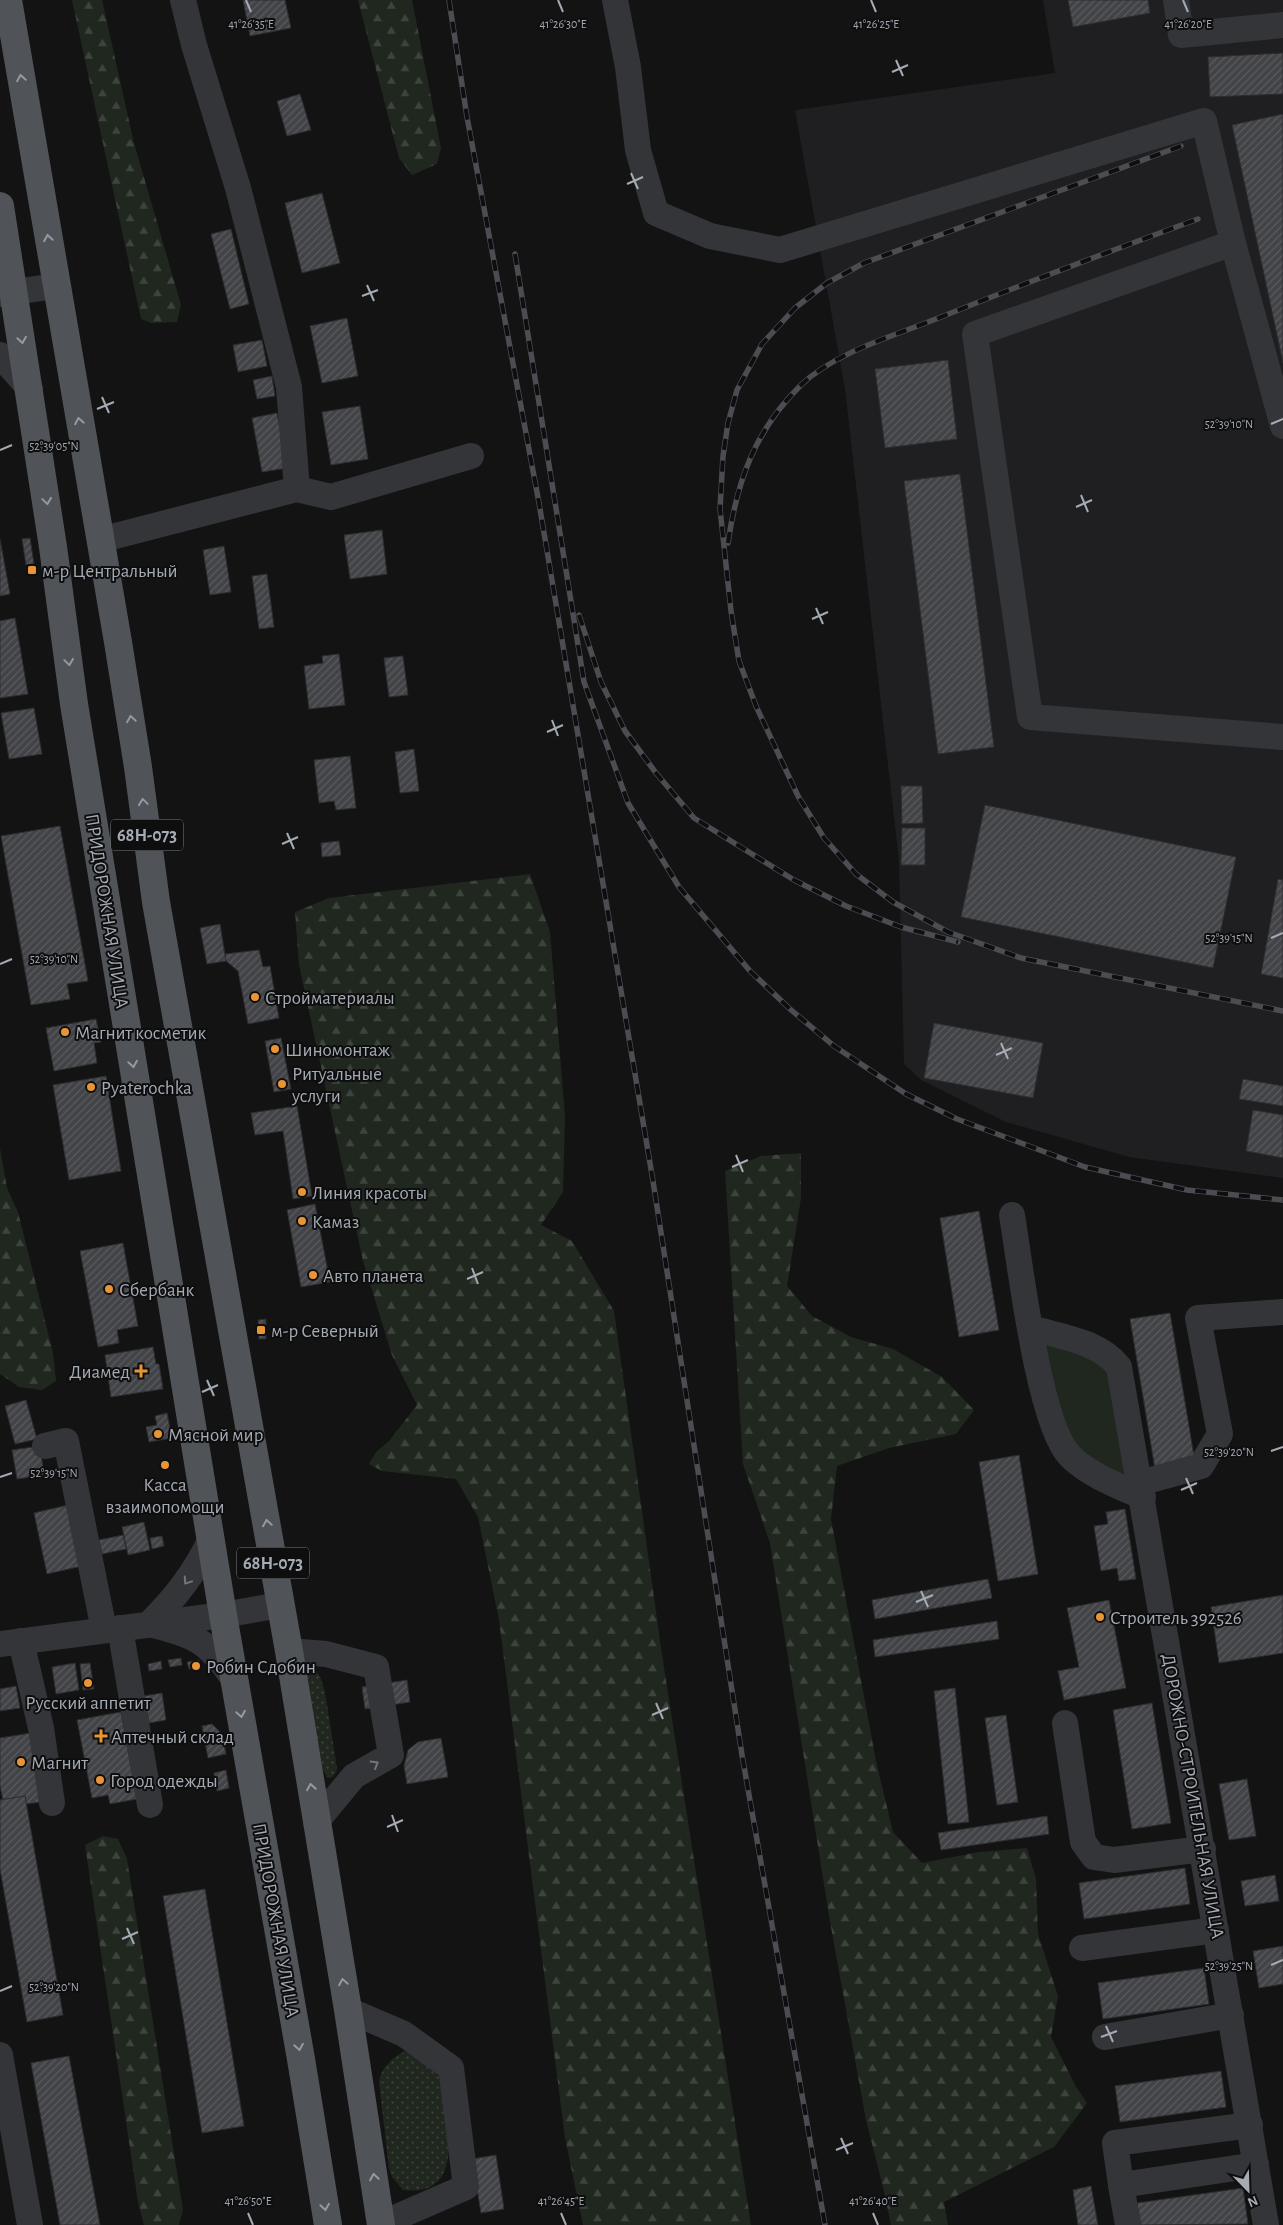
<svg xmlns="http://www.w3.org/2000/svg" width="1283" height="2225" viewBox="0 0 1283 2225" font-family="'Alegreya Sans',sans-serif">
	<defs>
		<pattern id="grass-dots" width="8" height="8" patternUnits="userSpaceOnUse" patternTransform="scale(1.25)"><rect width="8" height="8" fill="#1f271f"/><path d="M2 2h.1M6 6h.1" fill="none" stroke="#3d443d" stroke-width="1.8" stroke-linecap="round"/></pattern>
		<pattern id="forest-firs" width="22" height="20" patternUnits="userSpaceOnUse" patternTransform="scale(1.25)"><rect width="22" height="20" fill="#1f271f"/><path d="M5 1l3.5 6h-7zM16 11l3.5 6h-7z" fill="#3d443d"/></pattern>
		<pattern id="building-hatch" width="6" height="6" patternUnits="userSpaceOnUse" patternTransform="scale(1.25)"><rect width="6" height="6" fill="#424347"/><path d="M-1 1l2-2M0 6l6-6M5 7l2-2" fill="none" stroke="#5a5b5f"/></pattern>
	</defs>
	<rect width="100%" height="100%" fill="#131314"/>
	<path fill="#1f1f21" d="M1043 0H1283V1178L1129 1157 1006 1122 921 1080 904 1064 899 861 857 494 845 389 795 110 1055 73Z"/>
	<g fill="url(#grass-dots)">
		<path d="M308 1661 320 1676 325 1692 337 1768 336 1773 331 1778 327 1777 323 1770 303 1662Z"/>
		<path d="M409 2050 435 2069 439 2077C444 2117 471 2198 403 2190L392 2177 389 2168 379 2083C380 2068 395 2054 409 2050Z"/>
	</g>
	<g fill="url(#forest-firs)">
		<path d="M72 0H102L134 143 181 305 177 322 151 323 141 319Z"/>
		<path d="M358 0H412L441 148 437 164 412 175 399 158Z"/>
		<path d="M530 874 550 932 565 1116 563 1192 541 1225 572 1241 614 1311 662 1655 751 2225H583L565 2138 499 1620 478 1517 456 1479 382 1471 369 1464 376 1452 389 1441 417 1405 392 1355 363 1261 299 965 295 912 329 898Z"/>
		<path d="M0 1148 7 1188 18 1212 53 1353 56 1381 42 1390 19 1387 0 1374Z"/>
		<path d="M801 1153V1198L787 1286 812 1316 851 1337 893 1349 942 1377 974 1410 956 1434 889 1448 837 1466 831 1519 876 1761 893 1832 922 1863 979 1852 1027 1848 1036 1879 1038 1934 1058 1996 1051 2037 1076 2087 1087 2103 1054 2147 944 2202 948 2225H891L884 2191 866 2120 829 1916 770 1543 743 1464 725 1171 761 1156Z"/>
		<path d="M103 1836 118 1839 127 1859 183 2210 179 2225H144L138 2202 85 1845Z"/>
	</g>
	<path fill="#1f271f" d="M1043 1342 1091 1359 1109 1372 1127 1479 1071 1447Z"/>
	<g fill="url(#building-hatch)" stroke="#2d2d30">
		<path d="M243 0H285L291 28 250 36Z"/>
		<path d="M1068 0H1148L1150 13 1073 27Z"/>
		<path d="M1283 53V94L1210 97 1208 57Z"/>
		<path d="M300 94 311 130 287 136 277 101Z"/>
		<path d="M1283 114V363L1232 125Z"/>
		<path d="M322 193 340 263 302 273 285 203Z"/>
		<path d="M231 229 249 304 230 309 211 234Z"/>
		<path d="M347 318 358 376 322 383 310 326Z"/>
		<path d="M262 340 267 366 238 372 233 345Z"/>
		<path d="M948 360 957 439 885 448 875 369Z"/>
		<path d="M272 376 275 396 257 399 253 380Z"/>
		<path d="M360 406 368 459 331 465 322 412Z"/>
		<path d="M277 413 287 468 262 472 252 418Z"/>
		<path d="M960 474 994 747 938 754 904 481Z"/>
		<path d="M382 530 387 574 350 579 344 535Z"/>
		<path d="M30 538 34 564 26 565 22 539Z"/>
		<path d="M0 539 10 594 0 596Z"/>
		<path d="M224 546 231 592 210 595 203 550Z"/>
		<path d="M267 574 274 627 259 629 252 576Z"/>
		<path d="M15 618 28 694 0 698V621Z"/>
		<path d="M339 654 345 705 309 709 304 666 323 663 322 656Z"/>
		<path d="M403 656 408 695 389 697 384 658Z"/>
		<path d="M34 708 42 754 9 759 1 713Z"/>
		<path d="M414 749 419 791 400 793 395 752Z"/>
		<path d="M350 756 356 808 336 810 334 801 319 803 314 760Z"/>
		<path d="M901 786H922L923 823 902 824Z"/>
		<path d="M985 805 1236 857 1213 968 961 917Z"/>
		<path d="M60 826 88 981 67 984 70 999 31 1005 1 836Z"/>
		<path d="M902 828H925V865H901Z"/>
		<path d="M339 841 341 855 322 857 321 843Z"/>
		<path d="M1278 879 1283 880V978L1261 974Z"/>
		<path d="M220 924 226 961 207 964 200 928Z"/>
		<path d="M259 950 263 967 270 966 279 1018 248 1024 238 971 226 961 225 954Z"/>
		<path d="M96 1019 101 1042 94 1043 97 1063 54 1071 46 1028Z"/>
		<path d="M934 1023 1043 1043 1033 1098 924 1078Z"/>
		<path d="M281 1038 291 1089 274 1092 265 1041Z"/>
		<path d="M106 1076 121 1171 69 1180 53 1085Z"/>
		<path d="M1243 1079 1283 1086V1106L1239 1099Z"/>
		<path d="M297 1106 312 1196 293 1199 283 1131 255 1135 251 1113Z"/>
		<path d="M1253 1110 1283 1115V1158L1246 1151Z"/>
		<path d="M315 1204 330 1282 301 1287 287 1210Z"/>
		<path d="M979 1211 999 1330 959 1337 940 1218Z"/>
		<path d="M123 1243 138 1326 117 1330 119 1343 98 1347 80 1251Z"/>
		<path d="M1170 1313 1195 1462 1155 1469 1130 1319Z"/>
		<path d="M266 1319V1339H259L258 1320Z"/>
		<path d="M153 1347 156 1364H159L163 1389 111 1397 105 1355Z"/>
		<path d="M26 1400 37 1439 15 1444 5 1406Z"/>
		<path d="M167 1413 172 1438 149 1442 146 1427 157 1425 155 1416Z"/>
		<path d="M40 1446 44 1475 17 1479 12 1450Z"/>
		<path d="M1019 1455 1038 1574 998 1581 979 1462Z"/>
		<path d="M68 1505 82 1566 47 1574 34 1513Z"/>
		<path d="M1125 1509 1136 1579 1119 1581 1117 1568 1101 1571 1094 1526 1108 1524 1106 1512Z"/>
		<path d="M144 1522 150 1550 128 1555 122 1527Z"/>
		<path d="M123 1535 126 1549 102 1554 99 1540Z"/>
		<path d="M162 1536 164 1546 152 1549 150 1538Z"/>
		<path d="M988 1579 992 1598 875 1619 872 1600Z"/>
		<path d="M1283 1595V1653L1219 1663 1211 1607Z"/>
		<path d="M1109 1600 1126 1688 1064 1700 1058 1671 1079 1667 1067 1608Z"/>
		<path d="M997 1621 999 1639 875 1657 873 1640Z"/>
		<path d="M181 1658 182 1665 170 1667 168 1660Z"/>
		<path d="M199 1660 200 1667 189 1669 187 1662Z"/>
		<path d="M161 1661 162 1669 149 1671 148 1664Z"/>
		<path d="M75 1663 79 1690 56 1694 52 1667Z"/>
		<path d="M90 1663 94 1689 83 1690 80 1664Z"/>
		<path d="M407 1680 410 1702 365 1709 362 1687Z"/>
		<path d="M16 1686 20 1708 0 1711V1689Z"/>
		<path d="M955 1688 969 1822 948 1824 934 1691Z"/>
		<path d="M162 1693 166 1720 149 1723 144 1696Z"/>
		<path d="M1152 1703 1171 1823 1132 1829 1113 1710Z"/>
		<path d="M121 1712 137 1799 110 1804 108 1795 92 1798 77 1720Z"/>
		<path d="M1006 1715 1018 1802 997 1805 985 1718Z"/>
		<path d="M212 1724 222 1734 226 1754 208 1758 202 1726Z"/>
		<path d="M37 1732 48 1801 26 1804 25 1796 3 1800 0 1786V1738Z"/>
		<path d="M441 1738 448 1777 407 1784 404 1766 408 1750 418 1742Z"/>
		<path d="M226 1770 229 1788 217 1791 214 1773Z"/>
		<path d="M1247 1779 1256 1836 1229 1840 1219 1784Z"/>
		<path d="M25 1796 63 2015 27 2022 0 1869V1800Z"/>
		<path d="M1047 1816 1049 1834 941 1850 938 1833Z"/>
		<path d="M1185 1868 1190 1904 1084 1919 1079 1883Z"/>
		<path d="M1275 1875 1279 1901 1245 1906 1241 1881Z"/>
		<path d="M205 1889 244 2126 202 2133 163 1896Z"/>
		<path d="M1283 1946V1984L1259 1988 1253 1951Z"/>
		<path d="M1204 1968 1209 2004 1103 2019 1098 1983Z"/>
		<path d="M69 2056 100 2225H60L31 2063Z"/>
		<path d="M1221 2071 1226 2107 1120 2122 1115 2086Z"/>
		<path d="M496 2155 504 2209 481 2213 472 2159Z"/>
		<path d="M1091 2186 1098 2225H1078L1073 2190Z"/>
		<path d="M1243 2188 1248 2224 1141 2225 1137 2203Z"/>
	</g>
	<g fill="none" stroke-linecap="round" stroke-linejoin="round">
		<g stroke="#343539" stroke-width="26">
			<path d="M615 0 628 67 638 150 656 213 710 236 780 250 1204 121 1233 243 975 334 1030 717 1283 737"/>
			<path d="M1176 0 1181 35 1283 25"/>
			<path d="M1233 243 1283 426"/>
			<path d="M0 294 56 286"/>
			<path d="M0 355 30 389"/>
			<path d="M297 489 331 497 471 456"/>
			<path d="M100 540 297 489 289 387 238 188 194 45 183 0"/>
			<path d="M1012 1215C1020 1264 1039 1425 1070 1456 1089 1475 1118 1486 1143 1497"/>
			<path d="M1031 1328C1061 1337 1099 1341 1119 1367L1266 2225"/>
			<path d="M45 1446 66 1441 104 1630"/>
			<path d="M1140 1483 1201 1466 1220 1434 1198 1318 1283 1312"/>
			<path d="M211 1539C194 1574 176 1597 149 1624 196 1636 208 1640 235 1681"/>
			<path d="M120 1628 150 1805"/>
			<path d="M21 1641 41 1728 52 1803"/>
			<path d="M0 1644 223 1615 280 1605"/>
			<path d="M289 1651 326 1654 376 1667 391 1755 354 1776 316 1822"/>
			<path d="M1065 1723 1083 1842 1094 1857 1114 1860 1203 1849"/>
			<path d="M1082 1948 1216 1930"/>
			<path d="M348 2010 404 2034 451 2068 466 2187 381 2224"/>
			<path d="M1105 2037 1231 2015"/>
			<path d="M0 2055 30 2225"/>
			<path d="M1250 2125 1115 2143 1121 2185 1256 2165"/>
			<path d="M1121 2185 1128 2225"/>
		</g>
		<g stroke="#505358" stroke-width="28">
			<path d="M8 0 118 642 138 767 156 902 289 1651 348 2010 381 2225"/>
			<path d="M0 206 53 547 74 704 223 1615 301 2059 328 2225"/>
		</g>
		<g stroke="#4b4d52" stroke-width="5.5">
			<g id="rail">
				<path d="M449 0 467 117 539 503 653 1181 742 1755 825 2225"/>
				<path d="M1181 146 864 263 827 283 795 308 762 344 737 390 728 423 723 456 720 509 731 611 739 661 756 706 798 796 824 838 856 874 893 902 948 932 1021 958 1283 1011"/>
				<path d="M515 254 584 682 628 803 679 887 750 971 790 1009 834 1046 906 1094 957 1119 1085 1167 1187 1190 1283 1200"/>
				<path d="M728 543C737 481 755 430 801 385 834 353 893 336 936 319 1023 284 1110 251 1198 219"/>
				<path d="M579 615 601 682 625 731 656 773 694 818 794 880 846 906 901 927 958 942"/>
			</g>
		</g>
		<use href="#rail" stroke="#0e0e0f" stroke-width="4" stroke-dasharray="11" stroke-linecap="butt"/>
	</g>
	<defs><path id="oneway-chevron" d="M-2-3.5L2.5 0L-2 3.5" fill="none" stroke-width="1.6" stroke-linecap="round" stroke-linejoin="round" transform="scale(1.25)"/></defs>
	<g stroke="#9499a2">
		<use href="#oneway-chevron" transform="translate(21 78) rotate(-99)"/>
		<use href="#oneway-chevron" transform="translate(48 238) rotate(-99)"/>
		<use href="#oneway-chevron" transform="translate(22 340) rotate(81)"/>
		<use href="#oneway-chevron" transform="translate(79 421) rotate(-100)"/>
		<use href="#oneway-chevron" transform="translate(47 501) rotate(82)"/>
		<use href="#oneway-chevron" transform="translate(69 662) rotate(82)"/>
		<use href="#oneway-chevron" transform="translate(131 719) rotate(-99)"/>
		<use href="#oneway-chevron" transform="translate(143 802) rotate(-98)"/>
		<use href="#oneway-chevron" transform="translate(133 1064) rotate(81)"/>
		<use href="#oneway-chevron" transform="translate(267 1523) rotate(-99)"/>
		<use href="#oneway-chevron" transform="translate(241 1714) rotate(80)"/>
		<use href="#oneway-chevron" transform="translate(311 1787) rotate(-99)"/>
		<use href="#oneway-chevron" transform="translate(343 1982) rotate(-100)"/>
		<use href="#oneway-chevron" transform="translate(299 2047) rotate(80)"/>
		<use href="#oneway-chevron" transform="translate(374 2177) rotate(-99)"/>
		<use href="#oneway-chevron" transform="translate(325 2207) rotate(81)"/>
	</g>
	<g stroke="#72767d">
		<use href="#oneway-chevron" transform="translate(187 1581) rotate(124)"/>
		<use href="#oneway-chevron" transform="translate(375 1764) rotate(-30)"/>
	</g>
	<path fill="none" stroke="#a5abb4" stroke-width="2" d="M246 0 251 12M558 0 563 12M871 0 876 12M1183 0 1188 12M896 60 903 76M892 72 908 65M631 173 638 189M627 184 643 177M367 285 374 301M362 296 378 290M102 397 109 413M97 409 114 402M1271 424 1283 419M0 450 12 445M1081 495 1088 512M1076 507 1092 500M816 608 823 624M812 619 828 612M552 720 558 736M547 732 563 725M287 833 294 849M282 844 298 837M1271 938 1283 933M0 964 12 959M1001 1043 1008 1059M996 1055 1012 1048M736 1155 743 1172M732 1167 748 1160M472 1268 478 1284M467 1279 483 1272M207 1380 214 1396M202 1392 218 1385M1271 1451 1283 1447M0 1477 12 1473M1186 1478 1193 1494M1181 1490 1197 1483M921 1591 928 1607M916 1602 933 1595M656 1703 663 1719M652 1715 668 1708M392 1815 398 1832M387 1827 403 1820M127 1928 134 1944M122 1939 138 1932M1271 1965 1283 1960M0 1991 12 1986M1106 2026 1113 2042M1101 2037 1117 2031M841 2138 848 2154M836 2150 853 2143M248 2213 253 2225M561 2213 566 2225M873 2213 878 2225"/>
	<g fill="#ea9535" stroke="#0e0e0f" stroke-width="2">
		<rect x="27" y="565" width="10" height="10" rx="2.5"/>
		<circle cx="255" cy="997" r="5"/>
		<circle cx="65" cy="1032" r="5"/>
		<circle cx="275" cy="1049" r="5"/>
		<circle cx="282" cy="1084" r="5"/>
		<circle cx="91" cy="1087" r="5"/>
		<circle cx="302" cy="1192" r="5"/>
		<circle cx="302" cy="1221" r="5"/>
		<circle cx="313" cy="1275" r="5"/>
		<circle cx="109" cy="1289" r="5"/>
		<rect x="256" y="1325" width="10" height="10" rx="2.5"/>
		<path d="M138.5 1363.5h5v5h5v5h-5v5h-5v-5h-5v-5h5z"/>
		<circle cx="158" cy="1434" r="5"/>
		<circle cx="165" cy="1465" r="5"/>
		<circle cx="1100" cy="1617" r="5"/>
		<circle cx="196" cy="1666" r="5"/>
		<circle cx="88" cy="1683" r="5"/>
		<path d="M98.5 1728.5h5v5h5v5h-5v5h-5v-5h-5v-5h5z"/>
		<circle cx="21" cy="1762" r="5"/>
		<circle cx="100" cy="1780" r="5"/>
	</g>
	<g text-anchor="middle" stroke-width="4" stroke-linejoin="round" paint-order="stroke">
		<g fill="#0e0e0f" stroke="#787c82" stroke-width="1">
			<rect x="111" y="819.5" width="72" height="31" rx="4"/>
			<rect x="237" y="1547.5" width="72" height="31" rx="4"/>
		</g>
		<g font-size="18" font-weight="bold" fill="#a5abb4">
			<text x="147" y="841">68Н-073</text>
			<text x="273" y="1569">68Н-073</text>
		</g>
		<g font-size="19" fill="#a5abb4" stroke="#0e0e0f" text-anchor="start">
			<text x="42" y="577">м-р Центральный</text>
			<text x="265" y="1004">Стройматериалы</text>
			<text x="75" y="1039">Магнит косметик</text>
			<text x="285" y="1056">Шиномонтаж</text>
			<text x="292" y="1080">Ритуальные<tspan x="292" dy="22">услуги</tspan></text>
			<text x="101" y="1094">Pyaterochka</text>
			<text x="312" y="1199">Линия красоты</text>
			<text x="312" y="1228">Камаз</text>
			<text x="323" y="1282">Авто планета</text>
			<text x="119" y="1296">Сбербанк</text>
			<text x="271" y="1337">м-р Северный</text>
			<text x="130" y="1378" text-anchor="end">Диамед</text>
			<text x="168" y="1441">Мясной мир</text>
			<text x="165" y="1491" text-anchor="middle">Касса<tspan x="165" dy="22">взаимопомощи</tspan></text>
			<text x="1110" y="1624">Строитель 392526</text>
			<text x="206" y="1673">Робин Сдобин</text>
			<text x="88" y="1709" text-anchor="middle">Русский аппетит</text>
			<text x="111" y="1743">Аптечный склад</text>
			<text x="31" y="1769">Магнит</text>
			<text x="110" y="1787">Город одежды</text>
		</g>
		<g font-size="19" fill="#a5abb4" stroke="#0e0e0f">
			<text transform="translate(108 911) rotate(81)" y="7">ПРИДОРОЖНАЯ УЛИЦА</text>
			<text transform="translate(1194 1796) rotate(80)" y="7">ДОРОЖНО-СТРОИТЕЛЬНАЯ УЛИЦА</text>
			<text transform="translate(277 1920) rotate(80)" y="7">ПРИДОРОЖНАЯ УЛИЦА</text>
		</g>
	</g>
	<g font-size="12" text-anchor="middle" fill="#a5abb4" stroke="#0e0e0f" stroke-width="4" stroke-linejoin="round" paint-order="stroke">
		<text x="251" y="28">41°26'35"E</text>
		<text x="563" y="28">41°26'30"E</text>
		<text x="876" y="28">41°26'25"E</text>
		<text x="1188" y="28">41°26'20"E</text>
		<text x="1229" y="428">52°39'10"N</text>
		<text x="54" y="450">52°39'05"N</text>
		<text x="1229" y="942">52°39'15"N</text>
		<text x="54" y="963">52°39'10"N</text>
		<text x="1229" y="1456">52°39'20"N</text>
		<text x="54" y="1477">52°39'15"N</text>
		<text x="1229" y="1970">52°39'25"N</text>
		<text x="54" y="1991">52°39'20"N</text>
		<text x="248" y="2205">41°26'50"E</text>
		<text x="561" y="2205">41°26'45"E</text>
		<text x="873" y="2205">41°26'40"E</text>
	</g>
	<g transform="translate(1248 2190) rotate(157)" stroke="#0e0e0f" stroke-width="4" paint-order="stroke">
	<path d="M0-4L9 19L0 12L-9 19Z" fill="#a5abb4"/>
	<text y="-8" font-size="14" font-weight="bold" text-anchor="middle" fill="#a5abb4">N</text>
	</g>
</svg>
